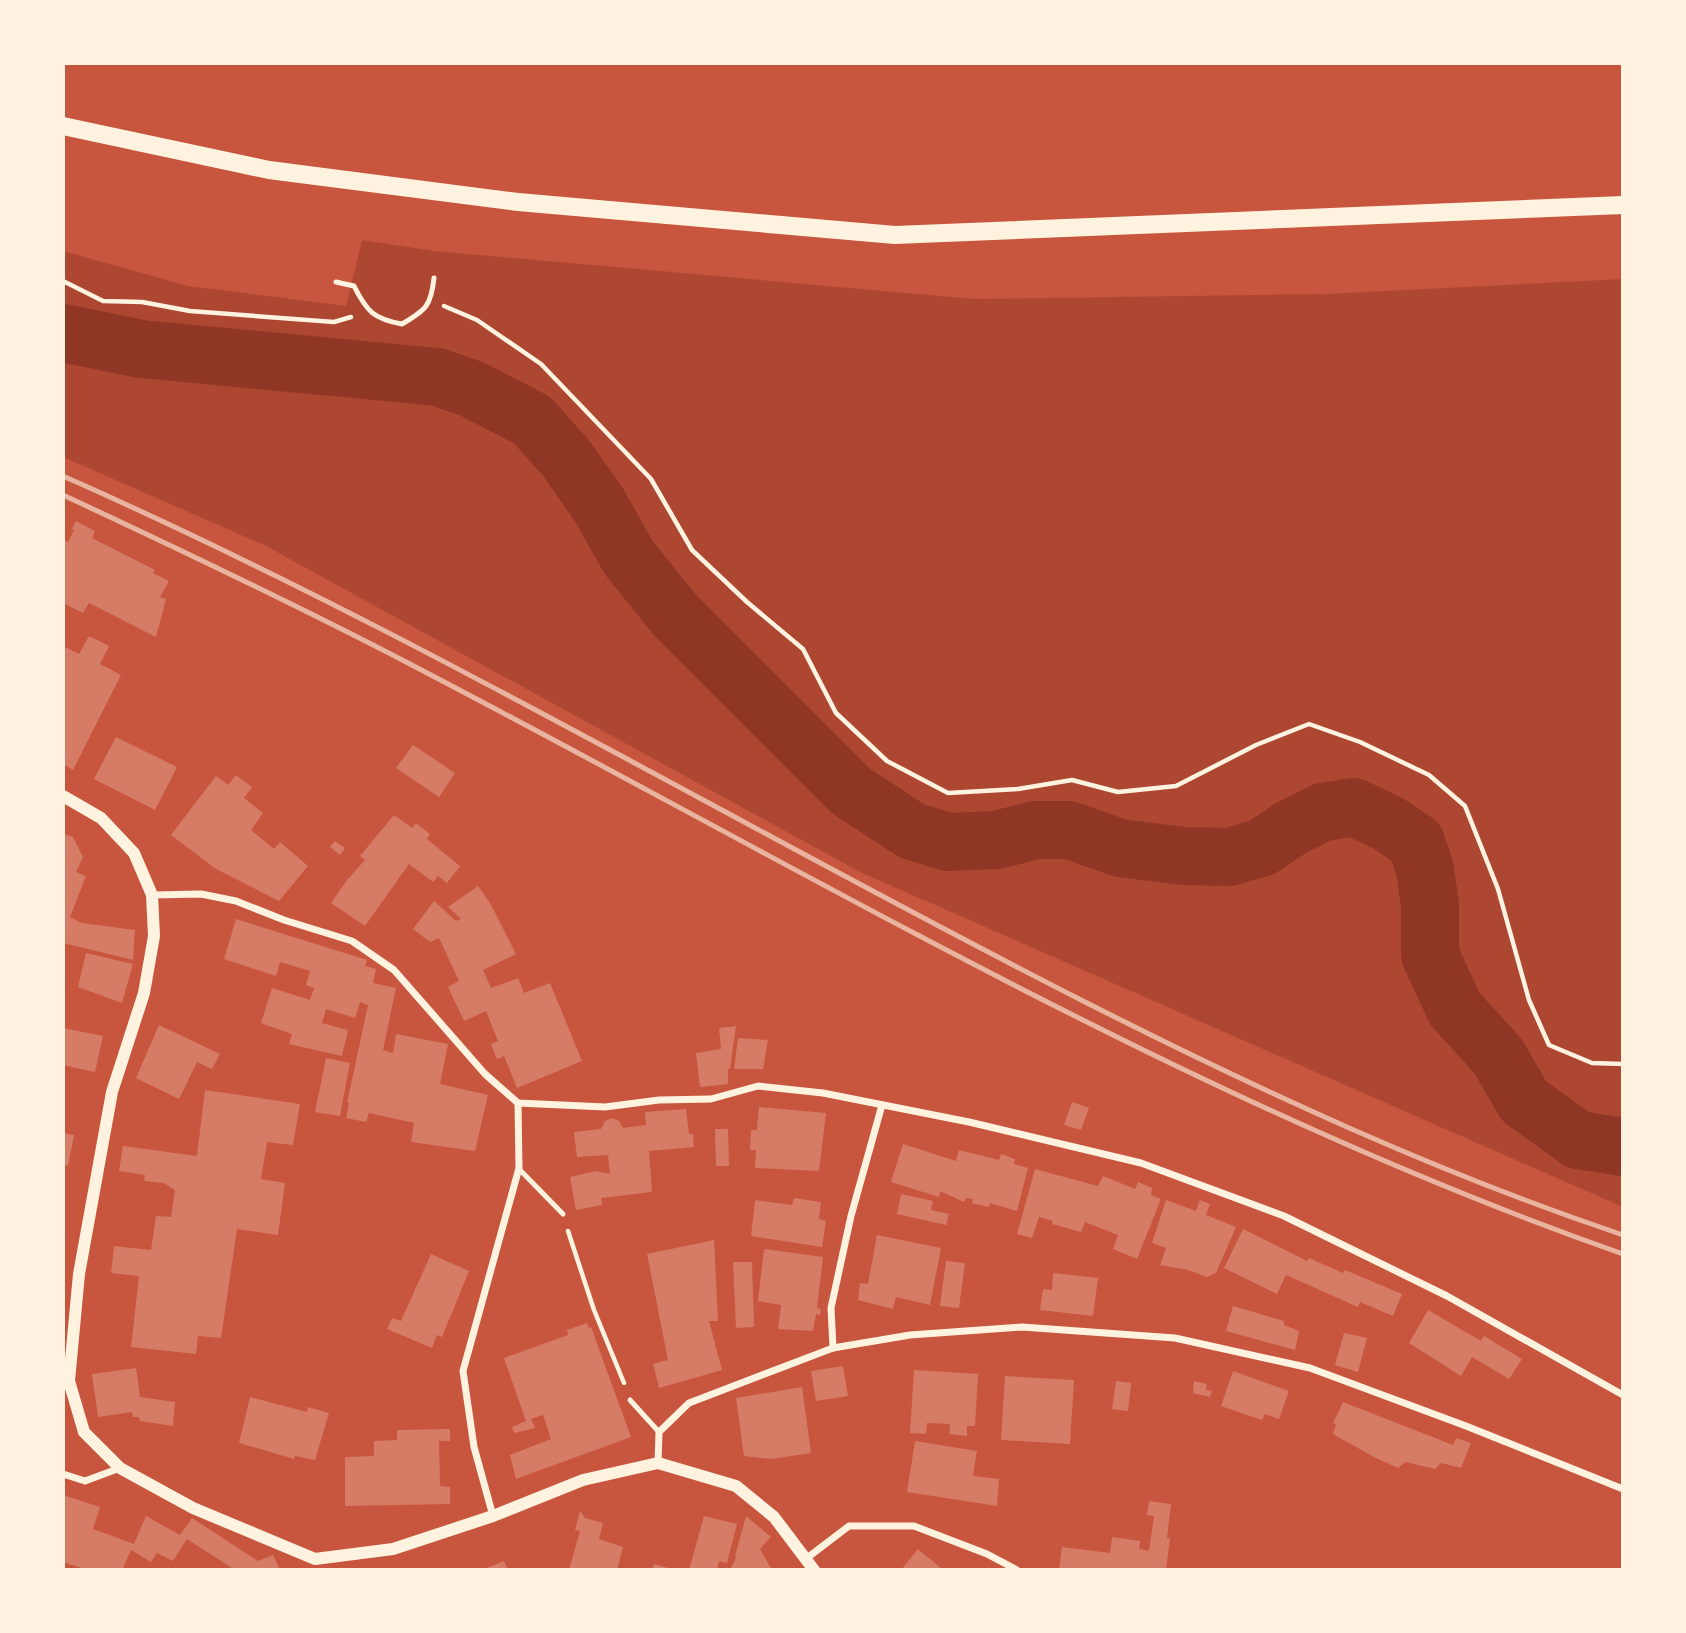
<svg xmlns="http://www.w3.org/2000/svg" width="1686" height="1633" viewBox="0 0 1686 1633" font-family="'Playfair Display',serif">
	<rect width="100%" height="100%" fill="#c8553d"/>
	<path fill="#ae4732" d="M362 240 434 251 974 299 1326 294 1623 279V1207L860 872 266 546 63 457V251L188 286 346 306Z"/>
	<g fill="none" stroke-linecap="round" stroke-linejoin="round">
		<path stroke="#8f3625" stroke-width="58" d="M63 333 141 349 438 377 472 389 532 420 566 458 599 505 629 558 675 615 851 791 912 831 948 842 996 840 1036 830H1069L1120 848 1183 856 1229 857 1261 848 1291 828 1323 812 1354 807 1389 824 1416 842 1425 869 1430 906V955L1455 1009 1498 1056 1524 1101 1578 1140 1623 1147"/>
	</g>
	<g fill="#d67c66">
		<path d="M76 521 95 531 92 538 155 570 153 573 169 581 160 597 166 599 156 637 89 603 83 613 63 603V540L68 542 74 530 72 529Z"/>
		<path d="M89 636 109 646 100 664 121 675 73 770 63 764V646L79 654Z"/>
		<path d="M116 737 177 767 155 810 94 779Z"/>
		<path d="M413 745 455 773 439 797 396 768Z"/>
		<path d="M236 775 252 787 244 798 263 813 251 830 274 849 280 842 308 866 279 901 216 869 171 835 216 776 228 785Z"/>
		<path d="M394 815 412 828 416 823 430 834 427 839 460 866 447 883 438 876 433 882 409 864 365 926 331 903 347 880 365 860 360 856Z"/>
		<path d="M63 834 73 837 83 857 76 872 86 876 70 917 82 923 135 930 133 960 63 943Z"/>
		<path d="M335 841 345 848 340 855 330 847Z"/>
		<path d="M478 886 490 903 516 954 483 970 491 988 518 978 524 993 550 983 582 1061 517 1088 504 1056 497 1059 491 1044 498 1041 486 1011 464 1021 448 987 459 981 439 938 430 942 413 929 434 901 456 921 461 919 448 907Z"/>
		<path d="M236 919 367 960 365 966 376 969 373 983 396 988 383 1050 393 1053 396 1034 448 1044 440 1084 488 1095 475 1151 411 1142 414 1123 369 1113 366 1122 346 1118 349 1103H347L368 1005 360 1002 355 1018 326 1009 322 1023 348 1030 342 1056 289 1044 292 1034 261 1023 272 988 310 1000 314 988 306 985 310 971 280 962 276 976 224 959Z"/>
		<path d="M86 953 133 964 122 1003 78 987Z"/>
		<path d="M159 1025 220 1054 212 1069 197 1062 179 1099 136 1078Z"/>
		<path d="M736 1026 730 1069H728V1084L700 1087 696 1053 721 1049 719 1028Z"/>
		<path d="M63 1028 103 1036 95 1072 63 1065Z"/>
		<path d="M738 1038 768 1040 763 1069H734Z"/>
		<path d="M326 1058 350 1063 340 1116 315 1112Z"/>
		<path d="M205 1090 300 1104 293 1145 267 1142 261 1179 285 1183 278 1235 237 1229 221 1338 198 1336 196 1354 131 1347 139 1276 111 1273 114 1246 151 1250 156 1216 171 1217 175 1190 164 1183 144 1181 145 1175 119 1171 123 1146 197 1156Z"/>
		<path d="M1072 1102 1089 1108 1081 1130 1064 1125Z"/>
		<path d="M759 1107 826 1113 819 1171 755 1168 756 1150H750L751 1130H757Z"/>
		<path d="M686 1109 689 1134H693L694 1147 649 1151 652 1192 601 1198 602 1205 576 1210 570 1177 595 1171 610 1174 608 1155 577 1157 574 1132 601 1129 605 1121 612 1118 619 1121 623 1128 646 1125 645 1112Z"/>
		<path d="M715 1129H728L729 1166H716Z"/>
		<path d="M63 1133 74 1135 68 1166 63 1165Z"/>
		<path d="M903 1144 956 1161 959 1150 999 1160 1001 1154 1015 1159 1014 1164 1028 1168 1017 1211 990 1203 988 1207 972 1203 973 1199 966 1198 964 1202 940 1191 939 1197 891 1182Z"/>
		<path d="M1035 1169 1098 1186 1103 1176 1135 1189 1138 1182 1152 1188 1151 1195 1161 1199 1137 1259 1113 1249 1118 1235 1085 1222 1081 1232 1052 1224 1053 1221 1039 1217 1032 1238 1017 1234Z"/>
		<path d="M901 1194 933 1201 931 1210 949 1214 946 1225 897 1214Z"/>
		<path d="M794 1198 821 1202 819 1219 826 1221 822 1247 751 1236 755 1200 792 1205Z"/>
		<path d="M1166 1200 1196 1211 1200 1200 1210 1204 1206 1215 1236 1227 1216 1273 1207 1277 1188 1270 1160 1265 1166 1248 1152 1243Z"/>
		<path d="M1243 1229 1307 1261 1309 1258 1343 1273 1345 1270 1402 1294 1393 1316 1360 1302 1358 1307 1286 1275 1277 1294 1224 1268Z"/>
		<path d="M877 1235 941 1248 930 1305 896 1297 893 1309 858 1300 860 1283 868 1284Z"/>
		<path d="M714 1240 718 1321H709L722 1370 659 1388 653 1364 668 1360 647 1254Z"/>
		<path d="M764 1249 823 1257 817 1308 821 1309 820 1315 816 1314 813 1331 778 1329 781 1305 758 1301Z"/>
		<path d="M431 1254 469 1271 442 1337 437 1335 432 1348 387 1329 392 1318 401 1321Z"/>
		<path d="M946 1261 965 1263 959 1308 940 1306Z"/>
		<path d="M733 1262H752L754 1327 736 1328Z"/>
		<path d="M1053 1273 1098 1278 1093 1316 1040 1310 1043 1289 1052 1290Z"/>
		<path d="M1233 1306 1284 1321V1325L1299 1331 1295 1350 1226 1331Z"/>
		<path d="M1428 1310 1481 1341 1484 1336 1522 1359 1509 1379 1472 1357 1461 1376 1409 1343Z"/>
		<path d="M587 1323 589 1328 591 1327 631 1437 516 1479 510 1455 551 1439 543 1415 531 1419 535 1428 514 1433 512 1427 526 1421 504 1358 568 1335 567 1330Z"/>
		<path d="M1344 1333 1367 1338 1358 1372 1335 1365Z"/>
		<path d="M843 1366 848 1396 816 1401 811 1371Z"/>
		<path d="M136 1368 140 1397 175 1402 173 1426 140 1421 139 1417H133L132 1412 98 1417 92 1374Z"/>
		<path d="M914 1370 978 1374 975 1426H967V1436L949 1434 950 1424 927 1423 926 1434 910 1433Z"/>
		<path d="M1233 1371 1289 1391 1279 1419 1265 1414 1262 1420 1221 1406Z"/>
		<path d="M1005 1376 1074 1380 1070 1444 1001 1440Z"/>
		<path d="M1116 1381 1131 1383 1128 1411 1112 1409Z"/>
		<path d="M1194 1381 1207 1384 1206 1390 1212 1391 1210 1397 1193 1393Z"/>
		<path d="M802 1387 811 1453 772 1459 744 1456 736 1398Z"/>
		<path d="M250 1397 307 1412 308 1407 329 1413 315 1460 295 1456 294 1459 239 1443Z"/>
		<path d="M1343 1402 1453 1445 1456 1438 1471 1443 1461 1468 1441 1463 1435 1469 1405 1462 1398 1468 1374 1457 1333 1434 1336 1425 1333 1423Z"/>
		<path d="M450 1429V1441H439L440 1486 450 1487V1504L345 1506V1457L374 1456V1441L397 1440V1430Z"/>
		<path d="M915 1441 977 1451 973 1476 999 1479 997 1506 907 1492Z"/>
		<path d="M63 1495 100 1507 93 1529 134 1544 146 1516 180 1535 192 1518 258 1561 273 1555 280 1570H235L187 1539 173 1561 157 1553 151 1562 131 1550 122 1570 81 1568 63 1562Z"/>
		<path d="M1149 1501 1171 1504 1167 1538H1170L1166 1570H1059L1062 1547 1110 1553 1112 1537 1140 1541 1139 1549 1149 1551 1154 1516 1147 1515Z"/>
		<path d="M580 1511 585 1518 603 1523 599 1539 623 1547 617 1570H569L580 1531 575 1530Z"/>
		<path d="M704 1516 737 1524 727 1563 719 1561 717 1570H689Z"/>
		<path d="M746 1516 771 1537 760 1549 772 1570H730L736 1558 735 1556Z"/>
		<path d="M918 1549 943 1570H901Z"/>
		<path d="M504 1561 508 1570H482Z"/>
		<path d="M654 1564 672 1569V1570H652Z"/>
	</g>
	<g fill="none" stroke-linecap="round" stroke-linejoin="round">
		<g stroke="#fff3e0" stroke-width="4.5">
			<path d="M63 281 103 301 142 302 190 311 334 322 351 317"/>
			<path d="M444 306 477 320 541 364 651 479 692 550 747 602 803 649 836 713 887 761 948 793 1018 789 1072 780 1118 792 1176 786 1256 745 1309 724 1360 742 1429 775 1465 806 1498 889 1529 1000 1549 1045 1592 1063 1623 1064"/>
			<path d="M568 1231 594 1310 624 1383"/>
		</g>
		<g stroke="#fff3e0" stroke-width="5">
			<path d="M336 282 354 286C367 312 374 319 402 324 426 310 431 306 434 278"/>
			<path d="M519 1169 563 1214"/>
			<path d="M630 1400 659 1432"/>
		</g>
		<g stroke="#fff3e0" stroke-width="7">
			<path d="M152 895 201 894 236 901 284 920 352 941 394 970 485 1074 518 1103 605 1107 659 1100 711 1099 758 1086 823 1093 969 1122 1141 1163 1284 1216 1447 1296 1623 1395"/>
			<path d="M833 1348 831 1308 851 1216 882 1105"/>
			<path d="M658 1463 659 1432 689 1403 833 1348 910 1335 1022 1327 1175 1338 1310 1368 1466 1426 1623 1489"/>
			<path d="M63 1474 85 1481 120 1468"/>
			<path d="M493 1516 474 1447 463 1371 519 1168 518 1103"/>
			<path d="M807 1558 849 1526H914L987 1554 1017 1570"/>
		</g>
		<path stroke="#fff3e0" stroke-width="12" d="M63 796 101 818 134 853 152 895 154 936 144 993 112 1092 79 1274 69 1381 84 1432 120 1468 193 1508 315 1559 393 1549 493 1516 583 1480 658 1463 736 1486 774 1517 814 1570"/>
		<path stroke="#fff3e0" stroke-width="18" d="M63 126 269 170 518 202 895 235 1623 205"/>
		<g stroke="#e9b49f" stroke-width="5">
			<path d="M63 476C414 631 745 830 1087 1003 1261 1091 1438 1173 1623 1235"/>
			<path d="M63 495C179 549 294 604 408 663 808 871 1196 1105 1623 1254"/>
		</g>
	</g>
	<rect width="1686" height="1633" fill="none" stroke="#fff3e0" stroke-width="130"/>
</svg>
